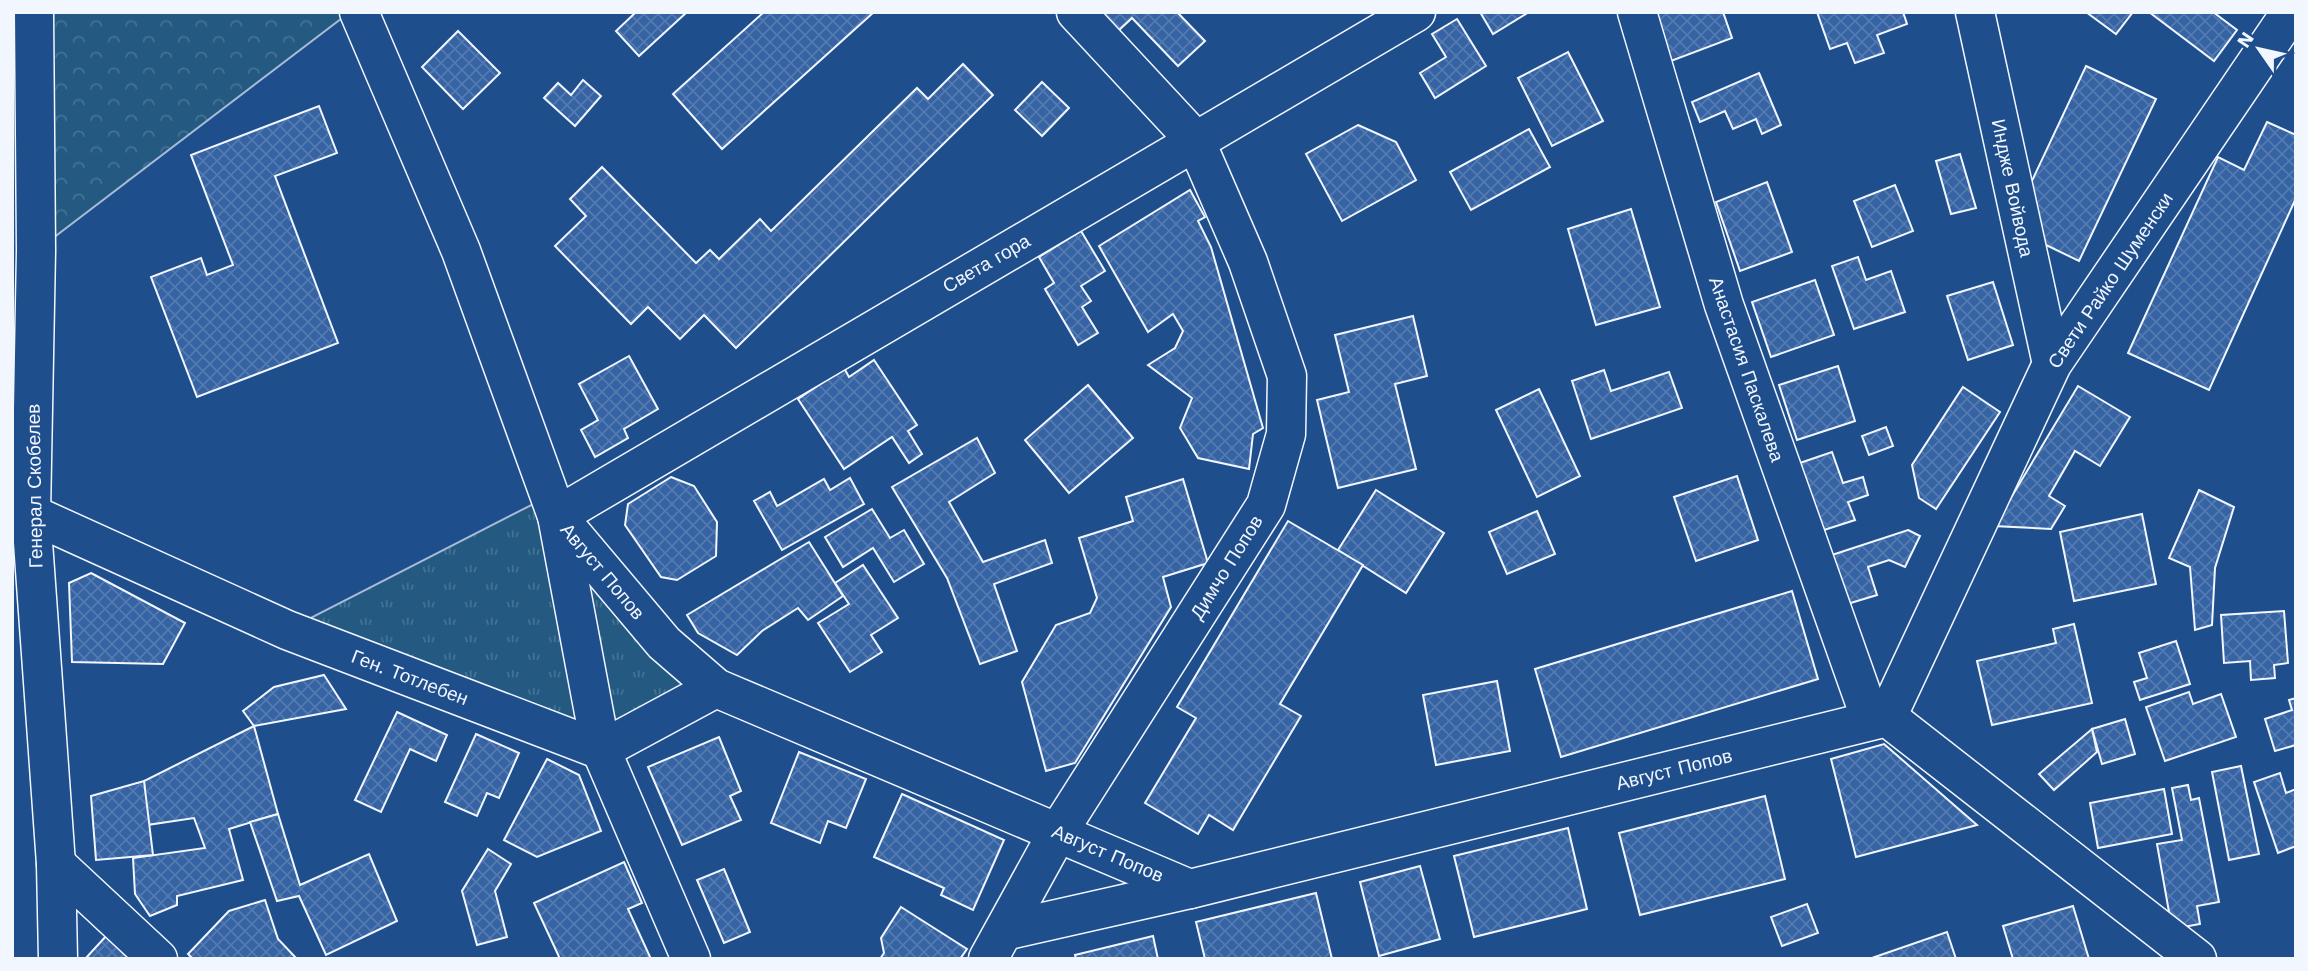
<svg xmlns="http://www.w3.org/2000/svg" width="2308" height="971" viewBox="0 0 2308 971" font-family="'Work Sans',sans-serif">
	<defs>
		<pattern id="grass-tufts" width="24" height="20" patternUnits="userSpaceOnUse" patternTransform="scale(1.75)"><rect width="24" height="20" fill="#245a82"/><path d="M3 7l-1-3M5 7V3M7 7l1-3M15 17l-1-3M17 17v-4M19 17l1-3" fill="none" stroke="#447295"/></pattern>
		<pattern id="forest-crowns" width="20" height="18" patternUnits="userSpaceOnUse" patternTransform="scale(1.75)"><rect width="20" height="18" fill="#245a82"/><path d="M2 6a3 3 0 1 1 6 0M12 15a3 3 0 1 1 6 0" fill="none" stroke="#447295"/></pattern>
		<pattern id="building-cross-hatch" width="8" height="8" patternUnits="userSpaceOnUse" patternTransform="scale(1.75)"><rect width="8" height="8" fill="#3563a3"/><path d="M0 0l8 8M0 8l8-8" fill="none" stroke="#537ab1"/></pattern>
	</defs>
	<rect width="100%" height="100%" fill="#1f4e8c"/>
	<path fill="url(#grass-tufts)" stroke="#a8bbd7" stroke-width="2" d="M547 497 716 688 601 750 287 630Z"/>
	<path fill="url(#forest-crowns)" stroke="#a8bbd7" stroke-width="2" d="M34 12H350L36 251Z"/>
	<g fill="url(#building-cross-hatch)" stroke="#f2f6ff" stroke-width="2">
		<path d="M636 12H687L639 56 616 31Z"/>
		<path d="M764 12H874L722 149 673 94Z"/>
		<path d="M1100 12H1177L1205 41 1178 66 1132 18 1118 31Z"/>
		<path d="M1480 12H1529L1493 34Z"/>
		<path d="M1653 12H1723L1732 38 1671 61Z"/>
		<path d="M1817 12H1903L1907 24 1877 35 1884 53 1855 63 1847 43 1830 49Z"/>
		<path d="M2086 12H2133L2116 34Z"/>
		<path d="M2149 12H2213L2237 30 2214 61Z"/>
		<path d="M1457 19 1486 66 1435 98 1420 73 1446 57 1432 34Z"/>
		<path d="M458 31 500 73 463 109 422 67Z"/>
		<path d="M1568 52 1603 121 1552 146 1518 78Z"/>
		<path d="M963 64 993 95 736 348 704 315 680 339 648 307 631 324 555 246 586 216 570 199 602 167 696 263 710 250 719 259 760 219 771 231 917 88 928 99Z"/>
		<path d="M2086 66 2156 99 2079 261 2044 244 2030 185Z"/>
		<path d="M1759 73 1781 125 1762 134 1756 119 1733 129 1725 111 1700 122 1692 102Z"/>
		<path d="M583 80 601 96 575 126 544 98 558 83 571 95Z"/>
		<path d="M1042 82 1069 108 1042 136 1015 110Z"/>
		<path d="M319 106 337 153 275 176 338 343 197 397 151 277 201 258 207 275 233 265 191 155Z"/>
		<path d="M2267 122 2296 135V198L2209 390 2128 353 2218 157 2244 170Z"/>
		<path d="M1358 125 1396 142 1416 180 1342 221 1306 154Z"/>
		<path d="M1529 129 1550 167 1471 210 1450 172Z"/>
		<path d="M1960 154 1976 208 1951 214 1936 161Z"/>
		<path d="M1767 182 1792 252 1740 271 1716 202Z"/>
		<path d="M1895 185 1913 231 1872 247 1854 201Z"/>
		<path d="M1190 190 1205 217 1198 221 1211 247 1263 428 1253 434 1249 469 1198 458 1180 428 1192 398 1148 365 1175 348 1183 331 1173 314 1148 332 1099 246Z"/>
		<path d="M1631 209 1660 307 1596 325 1568 229Z"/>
		<path d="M1081 231 1105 271 1081 286 1091 301 1082 307 1098 333 1078 345 1045 289 1054 283 1039 257Z"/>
		<path d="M1858 257 1866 280 1891 271 1905 312 1854 329 1832 266Z"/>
		<path d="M1815 280 1834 335 1771 357 1752 302Z"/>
		<path d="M1993 282 2013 345 1968 360 1947 296Z"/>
		<path d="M1413 316 1427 376 1395 384 1416 469 1338 488 1317 400 1349 392 1335 335Z"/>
		<path d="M629 356 658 409 624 429 628 438 595 457 581 430 598 420 579 384Z"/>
		<path d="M874 360 917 425 908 431 922 454 909 463 892 437 844 469 798 399 844 368 849 377Z"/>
		<path d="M1838 366 1855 421 1797 440 1779 385Z"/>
		<path d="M1604 370 1611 391 1669 372 1682 408 1591 439 1572 381Z"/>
		<path d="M1088 385 1133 438 1069 493 1025 440Z"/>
		<path d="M2078 386 2130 417 2100 466 2075 451 2049 496 2065 506 2051 529 1994 526Z"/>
		<path d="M1963 387 2000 412 1936 509 1919 498 1912 465Z"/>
		<path d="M1539 389 1580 476 1537 497 1496 410Z"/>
		<path d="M1886 427 1893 446 1869 455 1862 436Z"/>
		<path d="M977 438 995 473 949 502 983 562 1045 540 1052 563 994 584 1017 651 980 664 947 578 892 487Z"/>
		<path d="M1832 452 1843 483 1863 477 1868 495 1848 502 1855 520 1821 531 1800 463Z"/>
		<path d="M1737 476 1758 540 1696 561 1674 497Z"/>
		<path d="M671 477 694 486 717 522 716 556 677 580 661 577 625 525 628 504Z"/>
		<path d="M850 478 864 504 782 550 754 501 770 492 777 506 824 479 830 490Z"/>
		<path d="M1183 479 1208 563 1163 577 1171 607 1075 763 1046 771 1022 682 1056 625 1090 613 1097 598 1079 538 1133 521 1126 497Z"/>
		<path d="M1376 490 1444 533 1406 593 1338 550Z"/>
		<path d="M2199 490 2234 507 2215 568 2212 625 2195 630 2190 567 2169 558Z"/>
		<path d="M872 509 890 538 904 530 924 564 894 582 873 548 843 567 825 537Z"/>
		<path d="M1537 511 1555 554 1507 574 1489 532Z"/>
		<path d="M2142 514 2156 584 2074 601 2060 532Z"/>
		<path d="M1288 521 1363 565 1280 704 1301 716 1233 830 1209 815 1198 834 1145 803 1196 718 1177 707Z"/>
		<path d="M1908 530 1920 536 1905 567 1889 560 1868 567 1877 595 1844 605 1829 556Z"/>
		<path d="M809 542 843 596 808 620 798 608 762 631 737 655 698 633 687 615Z"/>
		<path d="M863 565 898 618 871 635 882 652 850 672 818 623 849 604 835 583Z"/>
		<path d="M91 573 185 623 163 664 72 662 69 583Z"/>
		<path d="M1792 591 1818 679 1561 757 1535 669Z"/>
		<path d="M2284 611 2288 663 2274 665 2275 678 2251 680 2250 661 2224 663 2221 615Z"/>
		<path d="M2074 624 2092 703 1992 725 1977 661 2056 643 2053 629Z"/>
		<path d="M2176 641 2190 684 2140 700 2134 682 2147 678 2139 653Z"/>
		<path d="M324 675 346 709 254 726 243 711 274 687Z"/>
		<path d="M1497 681 1510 751 1436 765 1423 695Z"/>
		<path d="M2189 692 2193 704 2221 694 2236 737 2165 761 2146 707Z"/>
		<path d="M2296 698V745L2275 751 2265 719 2292 710 2289 700Z"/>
		<path d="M397 712 447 735 436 761 410 749 381 812 355 800Z"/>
		<path d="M2125 719 2135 754 2102 764 2092 729Z"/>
		<path d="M254 726 278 814 229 829 243 880 177 896V905L150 916 135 894 133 858 205 848 194 818 147 825 144 781Z"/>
		<path d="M2092 729 2097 752 2054 790 2039 774Z"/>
		<path d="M476 734 519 753 499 798 487 793 477 816 445 802Z"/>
		<path d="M719 737 741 791 730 796 741 820 682 845 648 767Z"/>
		<path d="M1884 744 1977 825 1856 857 1831 759Z"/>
		<path d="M799 752 866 779 846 828 828 821 820 843 771 823Z"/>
		<path d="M547 759 579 775 601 831 537 857 504 840Z"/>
		<path d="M2241 766 2259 854 2229 860 2212 772Z"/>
		<path d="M2280 773 2286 793 2296 789V846L2278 853 2254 782Z"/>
		<path d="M144 781 153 855 96 860 91 796Z"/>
		<path d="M2188 785 2191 800 2199 798 2219 902 2197 906 2200 924 2172 929 2157 844 2182 840 2172 788Z"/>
		<path d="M2164 789 2172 834 2098 848 2090 803Z"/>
		<path d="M902 794 1004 840 973 910 941 895 944 888 874 857Z"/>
		<path d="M1765 796 1785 879 1640 915 1619 833Z"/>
		<path d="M278 814 300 885 369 854 397 921 326 955 299 896 277 901 250 822Z"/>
		<path d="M1568 828 1587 909 1474 937 1454 856Z"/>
		<path d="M488 849 511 864 495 891 507 937 477 945 462 891Z"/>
		<path d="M624 862 642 903 628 909 651 959H560L534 903Z"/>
		<path d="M1420 866 1440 939 1379 956 1360 882Z"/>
		<path d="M724 869 750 932 724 943 697 880Z"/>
		<path d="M1316 893 1332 959H1205L1196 922Z"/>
		<path d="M265 900 278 939 297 959H193L188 954 229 911Z"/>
		<path d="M1807 904 1818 933 1782 946 1771 917Z"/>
		<path d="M2073 906 2089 959H2013L2003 926Z"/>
		<path d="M901 907 967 949 960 959H880L884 953 881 938Z"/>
		<path d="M1947 932 1956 959H1869Z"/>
		<path d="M107 935 130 959H85Z"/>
		<path d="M1153 936 1158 959H1076L1075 955Z"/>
	</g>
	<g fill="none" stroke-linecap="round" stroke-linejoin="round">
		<g stroke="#f2f6ff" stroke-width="41">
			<g id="minor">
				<path d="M34 12 36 251 31 514 56 864 58 959"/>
				<path d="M359 12 461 251 557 516 664 643 716 688 1190 889 1887 717 2197 959"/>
				<path d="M1637 12 1724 305 1871 720"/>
				<path d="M1975 12 2052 364"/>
				<path d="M12 520 31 514 287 630 601 750 691 959"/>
				<path d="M716 688 601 750 557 516 1416 12"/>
				<path d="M1887 717 2052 364 2291 12"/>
				<path d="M56 864 158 959"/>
				<path d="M1004 931 1190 889"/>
				<path d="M988 959 1058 832 1266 505 1286 434 1287 376 1248 262 1195 140 1076 12"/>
			</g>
		</g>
		<use href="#minor" stroke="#1f4e8c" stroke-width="38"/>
	</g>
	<g text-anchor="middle" stroke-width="5" stroke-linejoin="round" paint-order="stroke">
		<g font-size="19" fill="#f2f6ff" stroke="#1f4e8c">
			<text transform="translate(2013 188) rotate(78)" y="7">Индже Войвода</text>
			<text transform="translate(986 263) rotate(-30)" y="7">Света гора</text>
			<text transform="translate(2110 280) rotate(-56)" y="7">Свети Райко Шуменски</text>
			<text transform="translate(1747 369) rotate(71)" y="7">Анастасия Паскалева</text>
			<text transform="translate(34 486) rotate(-91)" y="7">Генерал Скобелев</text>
			<text transform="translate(1226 567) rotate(-58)" y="7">Димчо Попов</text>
			<text transform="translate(603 571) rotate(50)" y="7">Август Попов</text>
			<text transform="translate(410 677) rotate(21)" y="7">Ген. Тотлебен</text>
			<text transform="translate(1674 769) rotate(-14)" y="7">Август Попов</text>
			<text transform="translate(1108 853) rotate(23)" y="7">Август Попов</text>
		</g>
	</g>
	<rect width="2308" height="971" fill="none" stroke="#f2f6ff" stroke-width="28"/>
	<g transform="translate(2259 49) rotate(304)" stroke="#1f4e8c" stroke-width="5" paint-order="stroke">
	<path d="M0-5L12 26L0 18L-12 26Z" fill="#f2f6ff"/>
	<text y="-10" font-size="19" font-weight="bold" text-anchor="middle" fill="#f2f6ff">N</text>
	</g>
</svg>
